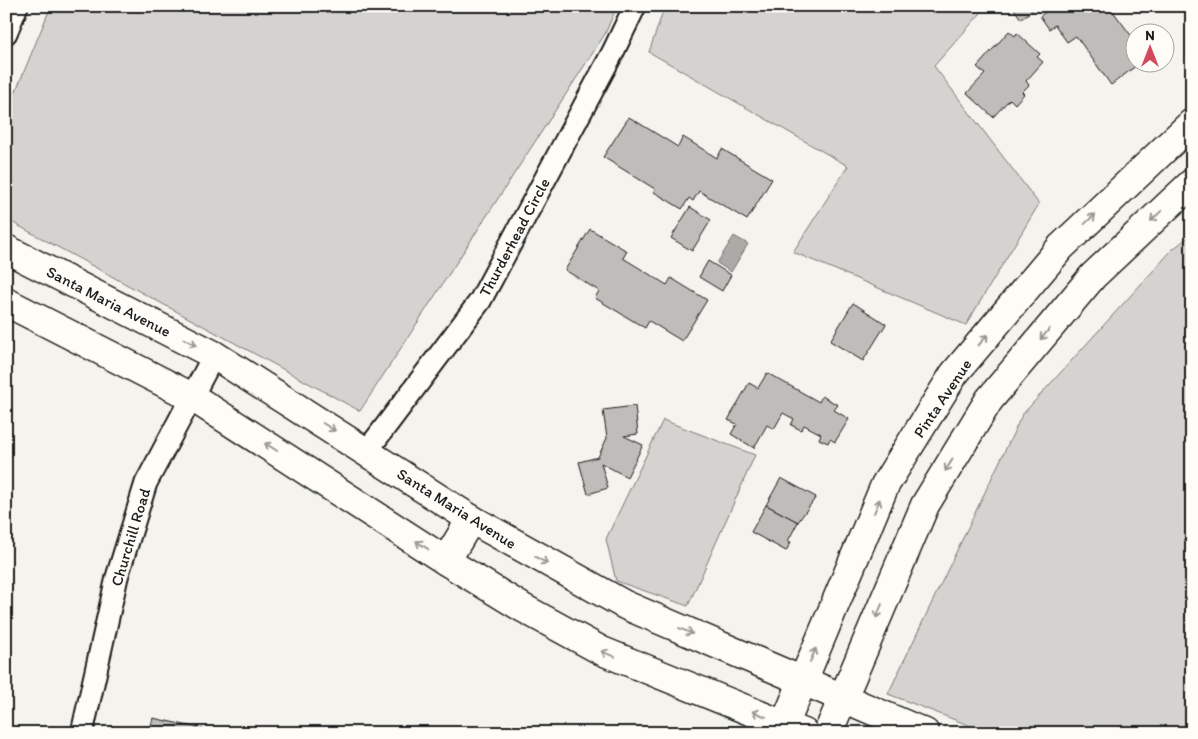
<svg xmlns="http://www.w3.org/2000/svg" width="1198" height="739" viewBox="0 0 1198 739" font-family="Itim,sans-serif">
	<rect width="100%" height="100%" fill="#f4f3ee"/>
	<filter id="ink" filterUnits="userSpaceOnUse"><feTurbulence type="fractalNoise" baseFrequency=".02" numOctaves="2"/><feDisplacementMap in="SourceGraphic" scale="10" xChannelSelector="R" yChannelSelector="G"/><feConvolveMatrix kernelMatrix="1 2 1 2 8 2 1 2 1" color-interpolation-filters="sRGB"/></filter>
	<g filter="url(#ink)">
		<g fill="#d4d3cf" stroke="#787876">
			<path d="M51 6H617L605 34 360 411 6 219V115Z"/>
			<path d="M665 6H987L934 66 1039 204 966 325 793 252 848 166 649 52Z"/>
			<path d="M1192 234V733H989L888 694 1022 415 1173 249Z"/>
			<path d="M663 420 755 455 688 606 616 581 606 539Z"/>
		</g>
		<path fill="#abaaa6" stroke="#72716f" d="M734 236 748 244 731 272 717 263Z"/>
		<g fill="#bebdba" stroke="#1c1c1c">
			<path d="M1012 6H1038L1021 19Z"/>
			<path d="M1054 6H1109L1136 42V62H1141L1111 85 1076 36 1067 42 1055 25 1049 29 1040 16Z"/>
			<path d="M1009 31 1015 36 1017 33 1040 54 1037 57 1043 62 1026 81 1029 85 1022 92 1024 94 1015 104 1010 99 993 117 967 93 985 74 977 67Z"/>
			<path d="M629 117 678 147 683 137 717 158 722 149 772 179 747 220 699 191 693 201 689 198 682 209 654 192 655 189 603 157Z"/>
			<path d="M690 207 711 220 692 251 671 238Z"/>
			<path d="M590 229 627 251 623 258 667 285 671 278 707 300 682 341 649 321 645 328 595 298 599 291 565 270Z"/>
			<path d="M708 261 731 275 722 291 699 277Z"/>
			<path d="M853 303 886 324 863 361 830 341Z"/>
			<path d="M767 373 819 402 822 396 838 405 834 410 849 419 835 442 830 439 828 443 819 439 821 434 804 425 801 430 791 425 794 419 783 413 774 429 767 425 754 448 731 434 737 424 728 420 749 383 758 388Z"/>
			<path d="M635 406 638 434 624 436 643 445 627 477 601 463 608 488 588 494 579 462 598 457 607 438 603 410Z"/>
			<path d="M781 478 816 497 798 522 766 505Z"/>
			<path d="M766 505 798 522 788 541 791 542 786 551 751 532Z"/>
			<path d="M153 718 203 729 202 733H149Z"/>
		</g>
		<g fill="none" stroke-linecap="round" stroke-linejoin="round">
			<g stroke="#1c1c1c" stroke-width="25">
				<g id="street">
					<path d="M6 33 17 6"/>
					<path d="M367 451 480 301 613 52 635 6"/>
					<path d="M82 733 117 577 146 483 214 355"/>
				</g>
			</g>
			<g stroke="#1c1c1c" stroke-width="31">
				<g id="secondary">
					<path d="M6 249 214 355 471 519 625 605 925 733"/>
					<path d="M6 302 192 397 446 561 523 608 602 651 804 733"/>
					<path d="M446 561 471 519"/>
					<path d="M781 733 885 485 954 374 1061 247 1192 123"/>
					<path d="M828 733 925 505 989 400 1093 276 1192 183"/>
				</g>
			</g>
			<use href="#street" stroke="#fdfcf7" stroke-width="21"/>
			<use href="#secondary" stroke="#fdfcf7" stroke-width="28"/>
		</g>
		<defs><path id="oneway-shaft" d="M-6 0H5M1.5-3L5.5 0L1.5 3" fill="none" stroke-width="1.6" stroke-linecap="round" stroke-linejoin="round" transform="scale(1.25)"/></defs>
		<g stroke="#989794">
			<use href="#oneway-shaft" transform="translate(1156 216) rotate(137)"/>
			<use href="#oneway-shaft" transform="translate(1090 219) rotate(-43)"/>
			<use href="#oneway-shaft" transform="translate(1045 334) rotate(130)"/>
			<use href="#oneway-shaft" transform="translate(983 340) rotate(-50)"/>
			<use href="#oneway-shaft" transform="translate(190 342) rotate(27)"/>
			<use href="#oneway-shaft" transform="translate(329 427) rotate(32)"/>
			<use href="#oneway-shaft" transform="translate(271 447) rotate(-148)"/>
			<use href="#oneway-shaft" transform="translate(949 465) rotate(122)"/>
			<use href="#oneway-shaft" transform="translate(877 506) rotate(-67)"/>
			<use href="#oneway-shaft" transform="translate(422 545) rotate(-147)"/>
			<use href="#oneway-shaft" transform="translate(541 560) rotate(30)"/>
			<use href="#oneway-shaft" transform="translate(879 611) rotate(113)"/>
			<use href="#oneway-shaft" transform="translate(686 631) rotate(23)"/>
			<use href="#oneway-shaft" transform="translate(608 654) rotate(-157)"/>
			<use href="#oneway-shaft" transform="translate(813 655) rotate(-67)"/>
			<use href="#oneway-shaft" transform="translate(759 714) rotate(-158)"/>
		</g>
	</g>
	<g text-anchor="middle" stroke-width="4" stroke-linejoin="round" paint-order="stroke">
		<g font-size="16" fill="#1c1c1c" stroke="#fdfcf7">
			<text transform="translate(514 237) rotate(-62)" y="6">Thurderhead Circle</text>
			<text transform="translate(109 301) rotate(27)" y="6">Santa Maria Avenue</text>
			<text transform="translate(942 398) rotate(-56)" y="6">Pinta Avenue</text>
			<text transform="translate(457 508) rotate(32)" y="6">Santa Maria Avenue</text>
			<text transform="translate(130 537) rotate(-73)" y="6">Churchill Road</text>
		</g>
	</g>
	<rect width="1198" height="739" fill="none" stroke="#fdfcf7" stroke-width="25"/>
	<rect x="12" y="12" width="1173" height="714" fill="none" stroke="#1c1c1c" stroke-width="2" filter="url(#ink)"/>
	<g transform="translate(1150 48)"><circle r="24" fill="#fdfcf7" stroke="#a3a29f"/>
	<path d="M0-4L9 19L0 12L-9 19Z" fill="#d1495b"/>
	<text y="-8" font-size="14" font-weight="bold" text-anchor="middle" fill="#1c1c1c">N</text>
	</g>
</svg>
